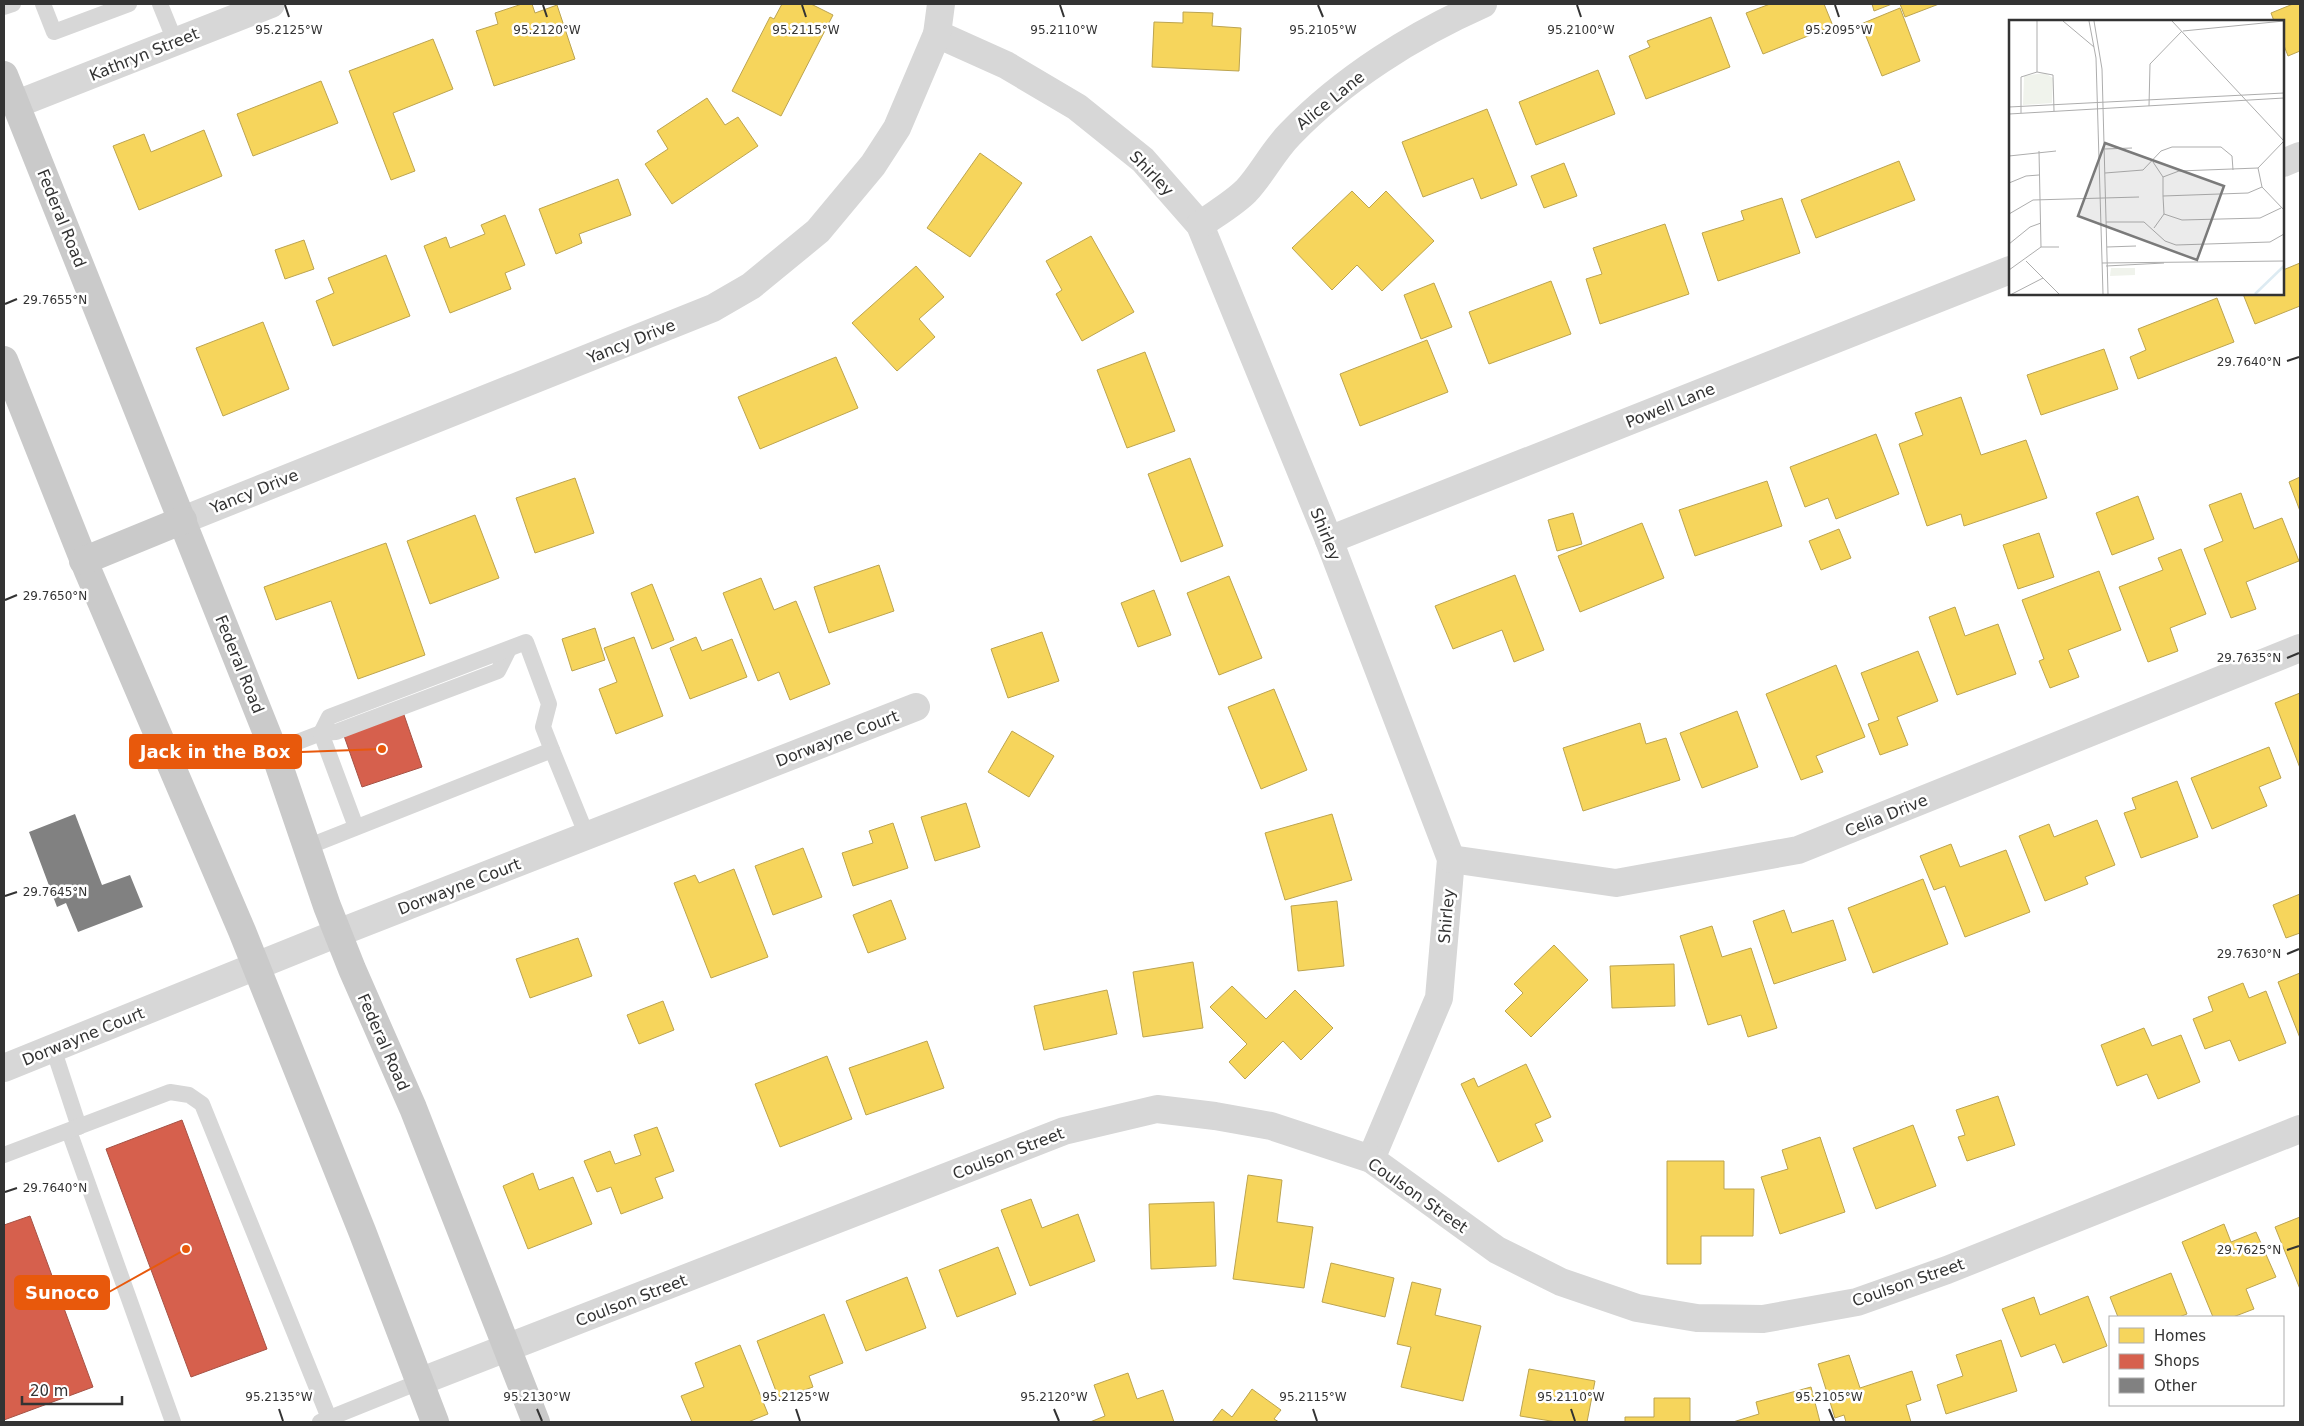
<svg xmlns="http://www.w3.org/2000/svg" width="2304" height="1426" viewBox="0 0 2304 1426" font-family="'DejaVu Sans',sans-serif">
	<rect width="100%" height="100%" fill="#fff"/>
	<g fill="#f6d55c" stroke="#bca450">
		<path d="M522 4H532L535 13 557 5 575 59 494 86 476 31 498 24 495 13Z"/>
		<path d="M782 4H811L833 15 781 116 732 91 770 17 774 19Z"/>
		<path d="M1770 4H1824L1833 26 1763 54 1746 13Z"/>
		<path d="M1872 4H1892L1874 11Z"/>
		<path d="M1900 4H1939L1905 17Z"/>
		<path d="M2293 4H2300V51L2288 56 2283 43V21H2274L2271 13Z"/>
		<path d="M1900 8 1920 61 1882 76 1861 24Z"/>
		<path d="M1183 12 1213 13 1212 26 1241 28 1239 71 1152 67 1154 22 1183 23Z"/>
		<path d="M1711 17 1730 67 1646 99 1629 56 1650 47 1647 41Z"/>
		<path d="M433 39 453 89 393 113 415 171 391 180 349 71Z"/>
		<path d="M1598 70 1615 114 1536 145 1519 102Z"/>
		<path d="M321 81 338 123 253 156 237 114Z"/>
		<path d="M707 98 725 125 738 117 758 146 672 204 645 164 668 149 657 131Z"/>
		<path d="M1487 109 1517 185 1481 199 1473 178 1423 197 1402 142Z"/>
		<path d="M204 130 222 176 139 210 113 146 144 134 151 152Z"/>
		<path d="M980 153 1022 183 970 257 927 228Z"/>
		<path d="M1899 161 1915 200 1816 238 1801 200Z"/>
		<path d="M1564 163 1577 196 1544 208 1531 176Z"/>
		<path d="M618 179 631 215 579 234 582 243 556 254 539 209Z"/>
		<path d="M1352 191 1369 208 1386 191 1434 241 1382 291 1357 265 1332 290 1292 248Z"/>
		<path d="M1782 198 1800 253 1718 281 1702 233 1744 220 1741 211Z"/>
		<path d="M505 215 525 265 505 273 511 289 450 313 424 246 446 237 450 248 485 234 481 225Z"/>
		<path d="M1665 224 1689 294 1600 324 1586 279 1602 274 1593 248Z"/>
		<path d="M1091 236 1134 312 1082 341 1056 294 1062 290 1046 261Z"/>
		<path d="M304 240 314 269 285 279 275 250Z"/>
		<path d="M386 255 410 316 333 346 316 301 334 293 328 278Z"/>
		<path d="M2300 263V306L2255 324 2243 294H2283V270Z"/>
		<path d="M916 266 944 297 919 319 935 337 897 371 852 323Z"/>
		<path d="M1551 281 1571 334 1489 364 1469 312Z"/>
		<path d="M1434 283 1452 327 1421 339 1404 295Z"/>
		<path d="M2217 298 2234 342 2138 379 2130 357 2146 350 2138 329Z"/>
		<path d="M263 322 289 389 223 416 196 348Z"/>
		<path d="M1427 340 1448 392 1360 426 1340 374Z"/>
		<path d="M2104 349 2118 389 2041 415 2027 375Z"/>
		<path d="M1145 352 1175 431 1127 448 1097 370Z"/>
		<path d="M836 357 858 408 760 449 738 397Z"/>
		<path d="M1961 397 1981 455 2026 440 2047 498 1964 526 1961 514 1927 526 1899 444 1923 435 1915 413Z"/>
		<path d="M1876 434 1899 494 1836 519 1828 498 1805 507 1790 467Z"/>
		<path d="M1190 458 1223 546 1181 562 1148 474Z"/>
		<path d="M2300 477V511L2289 482Z"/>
		<path d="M575 478 594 533 535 553 516 498Z"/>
		<path d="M1767 481 1782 526 1695 556 1679 510Z"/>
		<path d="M2241 493 2254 529 2282 518 2299 561 2246 582 2256 609 2231 618 2204 549 2223 541 2209 505Z"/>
		<path d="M2138 496 2154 539 2112 555 2096 513Z"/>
		<path d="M1573 513 1582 544 1557 551 1548 520Z"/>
		<path d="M475 515 499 578 430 604 407 541Z"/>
		<path d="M1642 523 1664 578 1580 612 1558 556Z"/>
		<path d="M1839 529 1851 558 1821 570 1809 541Z"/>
		<path d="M2039 533 2054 577 2018 589 2003 545Z"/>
		<path d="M386 543 425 655 358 679 331 601 276 620 264 587Z"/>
		<path d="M2181 549 2206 614 2170 628 2178 651 2148 662 2119 587 2163 570 2158 558Z"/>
		<path d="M879 565 894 611 829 633 814 587Z"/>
		<path d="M2099 571 2121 630 2068 650 2079 677 2050 688 2039 661 2044 659 2022 600Z"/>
		<path d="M1515 575 1544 650 1514 662 1502 630 1453 649 1435 606Z"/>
		<path d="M1229 576 1262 658 1219 675 1187 593Z"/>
		<path d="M761 578 774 610 796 601 830 684 790 700 779 672 758 681 723 593Z"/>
		<path d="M652 584 674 640 652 649 631 593Z"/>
		<path d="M1154 590 1171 635 1138 647 1121 603Z"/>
		<path d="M1955 607 1965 636 1998 624 2016 674 1957 695 1929 617Z"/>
		<path d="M595 628 605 660 572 671 562 639Z"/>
		<path d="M1042 632 1059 681 1008 698 991 649Z"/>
		<path d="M634 637 663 716 616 734 599 689 617 682 604 648Z"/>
		<path d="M696 637 702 651 732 639 747 677 690 699 670 648Z"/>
		<path d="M1918 651 1938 701 1897 717 1908 745 1880 755 1868 724 1879 720 1861 673Z"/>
		<path d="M1836 665 1865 737 1816 756 1823 772 1801 780 1766 694Z"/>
		<path d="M1274 689 1307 770 1261 789 1228 707Z"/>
		<path d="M2300 693V768L2275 703Z"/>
		<path d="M1737 711 1758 767 1702 788 1680 733Z"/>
		<path d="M1640 723 1646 744 1666 738 1680 780 1583 811 1563 748Z"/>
		<path d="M1012 731 1054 756 1029 797 988 772Z"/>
		<path d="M2269 747 2281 778 2259 787 2267 806 2212 829 2191 778Z"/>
		<path d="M2177 781 2198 837 2141 858 2124 813 2136 809 2132 798Z"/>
		<path d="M966 803 980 847 935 861 921 817Z"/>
		<path d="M1332 814 1352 880 1285 900 1265 833Z"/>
		<path d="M2097 820 2115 865 2085 877 2088 884 2045 901 2019 836 2049 824 2054 837Z"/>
		<path d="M893 823 908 868 853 886 842 853 873 843 869 831Z"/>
		<path d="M1951 844 1960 867 2006 850 2030 912 1965 937 1945 886 1934 890 1920 856Z"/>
		<path d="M803 848 822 897 773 915 755 866Z"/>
		<path d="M734 869 768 957 711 978 674 883 695 875 699 883Z"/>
		<path d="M1923 879 1948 944 1873 973 1848 908Z"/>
		<path d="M2300 894V933L2286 938 2273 905Z"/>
		<path d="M891 900 906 939 868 953 853 915Z"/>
		<path d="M1337 901 1344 966 1298 971 1291 906Z"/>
		<path d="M1784 910 1792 933 1833 920 1846 960 1774 984 1753 921Z"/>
		<path d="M1712 926 1722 957 1751 948 1777 1028 1748 1037 1741 1015 1708 1025 1680 936Z"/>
		<path d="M578 938 592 976 530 998 516 959Z"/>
		<path d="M1554 945 1588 980 1531 1037 1505 1011 1523 993 1514 984Z"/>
		<path d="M1193 962 1203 1028 1143 1037 1133 972Z"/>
		<path d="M1674 964 1675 1006 1612 1008 1610 966Z"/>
		<path d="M2300 973V1038L2278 982Z"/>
		<path d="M2243 983 2249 998 2266 991 2286 1043 2239 1061 2230 1040 2205 1049 2193 1019 2213 1011 2208 997Z"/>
		<path d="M1232 986 1266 1019 1295 990 1333 1028 1301 1060 1283 1041 1245 1079 1229 1062 1247 1044 1210 1007Z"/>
		<path d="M1107 990 1117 1034 1044 1050 1034 1006Z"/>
		<path d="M663 1001 674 1030 639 1044 627 1015Z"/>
		<path d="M2144 1028 2152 1046 2181 1035 2200 1082 2158 1099 2147 1074 2117 1086 2101 1045Z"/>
		<path d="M927 1041 944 1088 866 1115 849 1068Z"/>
		<path d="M827 1056 852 1119 780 1147 755 1084Z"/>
		<path d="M1526 1064 1551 1117 1535 1124 1543 1141 1498 1162 1461 1084 1474 1078 1478 1087Z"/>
		<path d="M1998 1096 2015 1145 1967 1161 1958 1137 1965 1135 1956 1110Z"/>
		<path d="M1913 1125 1936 1186 1876 1209 1853 1148Z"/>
		<path d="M657 1127 674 1171 655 1178 663 1198 621 1214 611 1187 597 1192 584 1161 610 1151 615 1164 641 1155 634 1135Z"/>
		<path d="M1820 1137 1845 1212 1780 1234 1761 1177 1788 1169 1782 1150Z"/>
		<path d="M1667 1161H1724V1189H1754L1753 1236H1701V1264H1667Z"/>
		<path d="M533 1173 539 1190 573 1177 592 1224 528 1249 503 1186Z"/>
		<path d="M1248 1175 1282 1180 1277 1222 1313 1227 1304 1288 1233 1279Z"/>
		<path d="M1031 1199 1042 1228 1078 1214 1095 1261 1030 1286 1001 1210Z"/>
		<path d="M1214 1202 1216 1266 1151 1269 1149 1204Z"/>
		<path d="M2300 1217V1289L2275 1227Z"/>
		<path d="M2224 1224 2231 1242 2256 1232 2276 1277 2246 1289 2254 1309 2233 1317H2213L2182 1242Z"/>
		<path d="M998 1247 1016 1294 957 1317 939 1270Z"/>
		<path d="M1331 1263 1394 1278 1385 1317 1322 1302Z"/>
		<path d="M2171 1273 2187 1314 2179 1317H2118L2110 1297Z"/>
		<path d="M907 1277 926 1328 866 1351 846 1301Z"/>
		<path d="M1412 1282 1441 1289 1435 1315 1481 1326 1463 1401 1401 1387 1411 1347 1397 1344Z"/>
		<path d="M2088 1296 2107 1346 2063 1363 2055 1344 2021 1357 2002 1309 2034 1297 2040 1315Z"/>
		<path d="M824 1314 843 1363 809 1376 813 1387 779 1399 757 1341Z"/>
		<path d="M2001 1340 2017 1391 1946 1414 1937 1385 1963 1376 1956 1355Z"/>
		<path d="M740 1345 768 1414 748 1422H692L681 1396 704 1387 695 1363Z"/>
		<path d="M1849 1355 1860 1388 1912 1371 1921 1400 1906 1405 1911 1422H1846L1844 1415 1835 1418 1818 1364Z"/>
		<path d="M1529 1369 1595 1381 1587 1422H1557L1520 1416Z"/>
		<path d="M1128 1373 1137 1399 1163 1390 1174 1422H1090L1105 1416 1094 1385Z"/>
		<path d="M1811 1387 1820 1422H1733L1759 1414 1756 1402Z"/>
		<path d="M1252 1389 1281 1410 1274 1419 1279 1422H1212L1222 1409 1232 1417Z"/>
		<path d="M1654 1398H1690V1422H1625V1417H1654Z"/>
	</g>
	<g fill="#d6604d" stroke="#a55245">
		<path d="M403 712 422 767 362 787 343 733Z"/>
		<path d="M182 1120 267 1349 191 1377 106 1149Z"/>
		<path d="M30 1216 93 1387 4 1420V1225Z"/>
	</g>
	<path fill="#818181" d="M75 814 102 885 130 875 143 907 78 932 66 903 57 907 29 832Z"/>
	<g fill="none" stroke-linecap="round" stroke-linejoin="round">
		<g stroke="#d7d7d7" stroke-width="16">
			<path d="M43 4 54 32 129 4"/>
			<path d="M160 4 175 41"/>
			<path d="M4 7 13 4"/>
			<path d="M274 751 321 733 336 732 498 671 509 649"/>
			<path d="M356 827 321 733 329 717 526 642 549 704 543 727 552 750"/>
			<path d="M307 847 552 750 587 836"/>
			<path d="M53 1048 79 1127"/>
			<path d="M69 1131 173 1422"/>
			<path d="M4 1155 170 1092 189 1095 202 1104 329 1418"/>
			<path d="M320 1422 419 1382"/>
		</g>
		<g stroke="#d7d7d7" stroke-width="28">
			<path d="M937 34 1006 65 1077 107 1143 160 1200 225 1329 540 1451 859 1439 998 1371 1159"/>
			<path d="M17 104 271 4"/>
			<path d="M2283 163 2300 156"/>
			<path d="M1200 225C1215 214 1233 204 1246 191 1262 174 1273 151 1290 134 1343 79 1413 35 1483 4"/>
			<path d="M183 520 713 308 751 286 818 231 873 165 897 128 937 34 941 4"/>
			<path d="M1329 540 2010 270"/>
			<path d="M1451 859 1616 883 1798 850 2300 648"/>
			<path d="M4 1068 338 933 916 707"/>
			<path d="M419 1382 1064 1131 1157 1109 1215 1116 1271 1126 1371 1159 1497 1250 1561 1282 1637 1308 1697 1318 1763 1319 1857 1302 1947 1270 2300 1129"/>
		</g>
		<g stroke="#cacaca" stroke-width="28">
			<path d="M4 75 274 751 327 906 352 969 413 1108 536 1422"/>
			<path d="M4 360 88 571 242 931 362 1231 435 1422"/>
			<path d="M83 561 183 520"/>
		</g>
	</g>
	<path fill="none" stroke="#333" stroke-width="2" d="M285 5 289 17M543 5 547 17M802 5 806 17M1060 5 1064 17M1318 5 1323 17M1577 5 1581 17M1835 5 1839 17M5 304 17 299M2287 361 2299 357M5 600 17 595M2287 658 2299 653M5 896 17 892M2287 954 2299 949M5 1192 17 1188M2287 1250 2299 1246M279 1409 283 1421M537 1409 542 1421M796 1409 800 1421M1054 1409 1059 1421M1313 1409 1317 1421M1571 1409 1575 1421M1829 1409 1834 1421"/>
	<g text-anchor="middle" stroke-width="5" stroke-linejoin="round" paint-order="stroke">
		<g font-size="16" fill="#333" stroke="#fff">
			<text transform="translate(144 54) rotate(-22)" y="6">Kathryn Street</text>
			<text transform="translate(1330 100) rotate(-39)" y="6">Alice Lane</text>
			<text transform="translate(1152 173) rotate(46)" y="6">Shirley</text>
			<text transform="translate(62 218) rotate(68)" y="6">Federal Road</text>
			<text transform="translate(631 341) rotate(-22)" y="6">Yancy Drive</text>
			<text transform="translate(1670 405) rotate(-22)" y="6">Powell Lane</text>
			<text transform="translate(254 491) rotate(-22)" y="6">Yancy Drive</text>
			<text transform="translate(1326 534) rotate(68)" y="6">Shirley</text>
			<text transform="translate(240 664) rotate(68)" y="6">Federal Road</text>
			<text transform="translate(837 738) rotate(-21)" y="6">Dorwayne Court</text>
			<text transform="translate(1886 815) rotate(-22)" y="6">Celia Drive</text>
			<text transform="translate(459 886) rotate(-21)" y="6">Dorwayne Court</text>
			<text transform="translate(1446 916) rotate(-85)" y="6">Shirley</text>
			<text transform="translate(83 1036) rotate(-22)" y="6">Dorwayne Court</text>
			<text transform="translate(384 1042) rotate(66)" y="6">Federal Road</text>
			<text transform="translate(1008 1153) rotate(-21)" y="6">Coulson Street</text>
			<text transform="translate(1418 1195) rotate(35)" y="6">Coulson Street</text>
			<text transform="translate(1908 1282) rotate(-19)" y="6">Coulson Street</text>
			<text transform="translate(631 1300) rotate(-21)" y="6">Coulson Street</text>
		</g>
	</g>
	<g transform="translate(2009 20)">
		<rect width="275" height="275" fill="#fff"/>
		<path d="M36 53 44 58 43 83 14 85 15 56ZM126 248V255L101 256 102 248Z" fill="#f0f3ec"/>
		<path fill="none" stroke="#ddebf2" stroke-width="2.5" d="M246 274 275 246"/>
		<path fill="none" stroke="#adadad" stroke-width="1" d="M28 1V52M54 1 85 27M80 1 87 38 94 274M85 1 93 49 99 274M163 1 275 121 249 148 253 167 275 190M174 11 275 1M140 86 141 44 173 11M0 87 275 73M12 93V57L28 52 44 55 45 91M0 94 275 78M95 129 123 128M30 131 32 227M0 136 47 131M144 142 154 157V176L155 194 145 208M96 153 134 150 152 131 163 127H212L223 136 224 150M154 157 170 151 249 148M0 163 17 156 30 155M154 176 239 173 253 167M0 194 24 180 130 177M155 194 173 200 251 198 272 188M97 202H135L156 221 167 225 261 222 275 214M0 224 21 207 32 203M98 227 127 226M17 241 50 274M93 243 275 241M97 246 155 243M0 250 32 227H50M3 274 34 258"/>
		<path fill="#7a7a7a" fill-opacity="0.15" stroke="#7a7a7a" stroke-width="2.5" d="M96 123 215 166 188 240 69 196Z"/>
		<rect width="275" height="275" fill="none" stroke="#333" stroke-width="2.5"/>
	</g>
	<g font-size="12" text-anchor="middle" fill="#333" stroke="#fff" stroke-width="5" stroke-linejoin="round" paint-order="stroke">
		<text x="289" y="34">95.2125°W</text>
		<text x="547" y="34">95.2120°W</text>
		<text x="806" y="34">95.2115°W</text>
		<text x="1064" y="34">95.2110°W</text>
		<text x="1323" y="34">95.2105°W</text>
		<text x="1581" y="34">95.2100°W</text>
		<text x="1839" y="34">95.2095°W</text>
		<text x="55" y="304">29.7655°N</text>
		<text x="2249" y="366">29.7640°N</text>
		<text x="55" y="600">29.7650°N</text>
		<text x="2249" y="662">29.7635°N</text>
		<text x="55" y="896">29.7645°N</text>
		<text x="2249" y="958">29.7630°N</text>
		<text x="55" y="1192">29.7640°N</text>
		<text x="2249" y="1254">29.7625°N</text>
		<text x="279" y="1401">95.2135°W</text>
		<text x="537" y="1401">95.2130°W</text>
		<text x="796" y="1401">95.2125°W</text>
		<text x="1054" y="1401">95.2120°W</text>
		<text x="1313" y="1401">95.2115°W</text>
		<text x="1571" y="1401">95.2110°W</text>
		<text x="1829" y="1401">95.2105°W</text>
	</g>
	<path fill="none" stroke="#e8590c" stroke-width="2" d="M382 749L301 752M186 1249L109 1292"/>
	<g fill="#e8590c" stroke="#fff" stroke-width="2">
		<circle cx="382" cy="749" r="5"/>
		<circle cx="186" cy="1249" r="5"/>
	</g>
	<g fill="#e8590c" stroke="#e8590c" stroke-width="2">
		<rect x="130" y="735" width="171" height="33" rx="5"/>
		<rect x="15" y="1276" width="94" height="33" rx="5"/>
	</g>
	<g font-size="18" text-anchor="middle" font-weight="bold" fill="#fff">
		<text x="215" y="758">Jack in the Box</text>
		<text x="62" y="1299">Sunoco</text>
	</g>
	<rect width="2304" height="1426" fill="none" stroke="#333333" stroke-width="10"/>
	<rect x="2109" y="1316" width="175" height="90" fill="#ffffff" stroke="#adadad"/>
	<rect x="2119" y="1328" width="25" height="15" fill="#f6d55c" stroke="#adadad"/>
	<text x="2154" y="1341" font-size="15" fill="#333333">Homes</text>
	<rect x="2119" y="1354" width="25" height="15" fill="#d6604d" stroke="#adadad"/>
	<text x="2154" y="1366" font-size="15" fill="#333333">Shops</text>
	<rect x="2119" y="1378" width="25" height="15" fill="#818181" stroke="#adadad"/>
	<text x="2154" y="1391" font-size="15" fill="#333333">Other</text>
	<path d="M22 1396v8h100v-8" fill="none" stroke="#333333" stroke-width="2.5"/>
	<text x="30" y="1396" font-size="15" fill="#333333" stroke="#ffffff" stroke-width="4" paint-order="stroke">20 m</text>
</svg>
